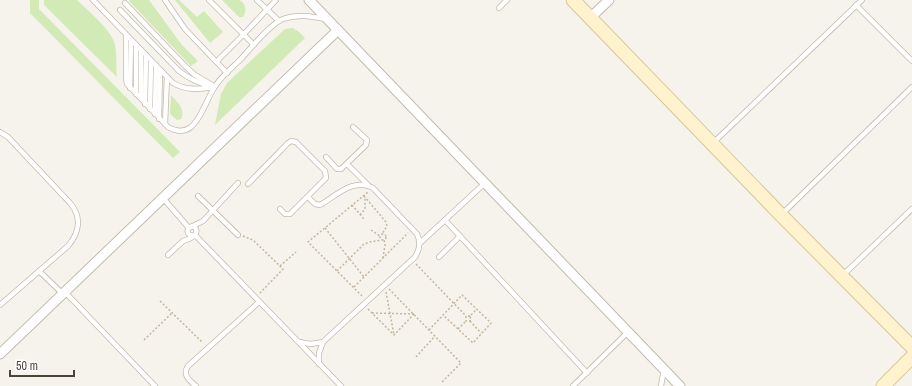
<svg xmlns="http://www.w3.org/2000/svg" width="912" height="386" viewBox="0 0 912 386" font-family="'Archivo Narrow',sans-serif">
	<rect width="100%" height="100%" fill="#f6f3ec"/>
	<g fill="#d2eab5">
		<path d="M30 0H39V9L180 152 173 158 30 13Z"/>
		<path d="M44 0H77C88 11 112 30 115 45 117 55 116 67 117 77L44 5Z"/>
		<path d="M130 0H149L182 45 198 61 191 66 129 1Z"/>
		<path d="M175 0H179L197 17 204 11 223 32 210 43Z"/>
		<path d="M222 0C226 0 234 0 239 0 246 3 247 11 243 17H239Z"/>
		<path d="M293 28 299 32 305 38 215 125 221 94 227 83 285 29Z"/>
		<path d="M171 95C177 102 186 109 181 119L177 120 170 114Z"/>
	</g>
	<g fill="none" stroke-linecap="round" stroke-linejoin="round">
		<g stroke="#c2bbae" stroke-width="6">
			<g id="lane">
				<path d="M93 0 173 83C187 91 199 89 214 87"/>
				<path d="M165 0 185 29 227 73"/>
				<path d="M209 0 254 45"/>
				<path d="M257 0 279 21"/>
				<path d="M125 3 185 66 195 75 212 85"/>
				<path d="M856 5 912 61"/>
				<path d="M499 8 507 0"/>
				<path d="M120 10 179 71C189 79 198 83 211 86"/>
				<path d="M126 35V78L127 84 168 127C175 131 183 133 191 127 201 119 207 99 214 88 220 77 232 68 241 59 251 48 270 24 283 19 297 14 311 16 325 19"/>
				<path d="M136 45V94"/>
				<path d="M217 61 244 34 276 0"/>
				<path d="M130 88 131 40"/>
				<path d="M141 98V50"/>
				<path d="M145 104 146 55"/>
				<path d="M150 109 151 61"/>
				<path d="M155 114 156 65"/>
				<path d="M159 119 160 70"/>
				<path d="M165 124 167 77"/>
				<path d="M0 132 8 137 71 204C82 218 79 233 68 246L0 305"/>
				<path d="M713 143 862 0"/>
				<path d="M326 157 337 169H341L366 145 367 140 353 127"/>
				<path d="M347 164 368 185"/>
				<path d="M248 184 288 143 291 141 296 142 325 171 326 178 290 214H285L280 209"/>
				<path d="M198 196 238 235"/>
				<path d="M308 197 315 204 320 205C336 196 354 177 373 188L417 234C421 242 420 249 415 257L323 342 319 353V364"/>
				<path d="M163 198 189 228"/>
				<path d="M782 214 912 87"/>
				<path d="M445 220 587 373"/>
				<circle cx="192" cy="231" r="4.5"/>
				<path d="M191 227 203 221 238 183"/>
				<path d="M195 235 341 386"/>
				<path d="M420 243 485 183"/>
				<path d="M168 255 183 241 189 239 194 236"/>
				<path d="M439 257 460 236"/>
				<path d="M39 271 63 294"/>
				<path d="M843 275 912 209"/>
				<path d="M65 292 155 386"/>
				<path d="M299 342 311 344 323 342"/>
				<path d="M196 386C189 380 182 375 188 366L259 302"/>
				<path d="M573 386 628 332"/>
				<path d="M661 386 664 369"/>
			</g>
		</g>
		<g stroke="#c2bbae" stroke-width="11">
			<g id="street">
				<path d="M309 0 680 386"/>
				<path d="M590 18 609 0"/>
				<path d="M0 354 338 30"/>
			</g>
		</g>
		<g stroke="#d6c79b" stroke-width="15">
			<g id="secondary">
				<path d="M573 0 781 215 912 347"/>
				<path d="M883 386 912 357"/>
			</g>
		</g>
		<g stroke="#c4b79f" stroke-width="1.5" stroke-dasharray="2 2" stroke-linecap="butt">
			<path d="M364 196 386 222 387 226 382 234"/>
			<path d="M352 205 364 219"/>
			<path d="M360 215 365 209V198"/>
			<path d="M325 228 364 277"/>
			<path d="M371 230 380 236"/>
			<circle cx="383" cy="237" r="3"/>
			<path d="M243 236 253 240 283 269 260 293"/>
			<path d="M383 258 385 245 384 240"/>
			<path d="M416 264 466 316"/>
			<path d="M280 266 296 252"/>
			<path d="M337 271 364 244 370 242 382 240"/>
			<path d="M354 287 408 233"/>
			<path d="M389 289 461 363 442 382"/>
			<path d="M386 292 394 335"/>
			<path d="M362 296 308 242 368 192"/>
			<path d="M160 301 203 343"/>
			<path d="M368 309 394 335 414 314"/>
			<path d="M372 313 414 314"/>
			<path d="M470 316H466V321H470L471 320 470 316 476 310"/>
			<path d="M470 321 481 333"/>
			<path d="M458 329 466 321"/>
			<path d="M429 330 462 295 491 323 473 343 443 315"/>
			<path d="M144 340 172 313"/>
			<path d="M416 357 435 336"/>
		</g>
		<use href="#lane" stroke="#fff" stroke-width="4.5"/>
		<use href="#street" stroke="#fff" stroke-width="9"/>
		<use href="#secondary" stroke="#fff3cd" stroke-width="13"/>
	</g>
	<path d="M10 370v6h64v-6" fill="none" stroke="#4b4439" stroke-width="2"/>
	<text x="16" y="370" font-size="12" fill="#4b4439" stroke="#ffffff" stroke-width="3" paint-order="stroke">50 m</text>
</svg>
